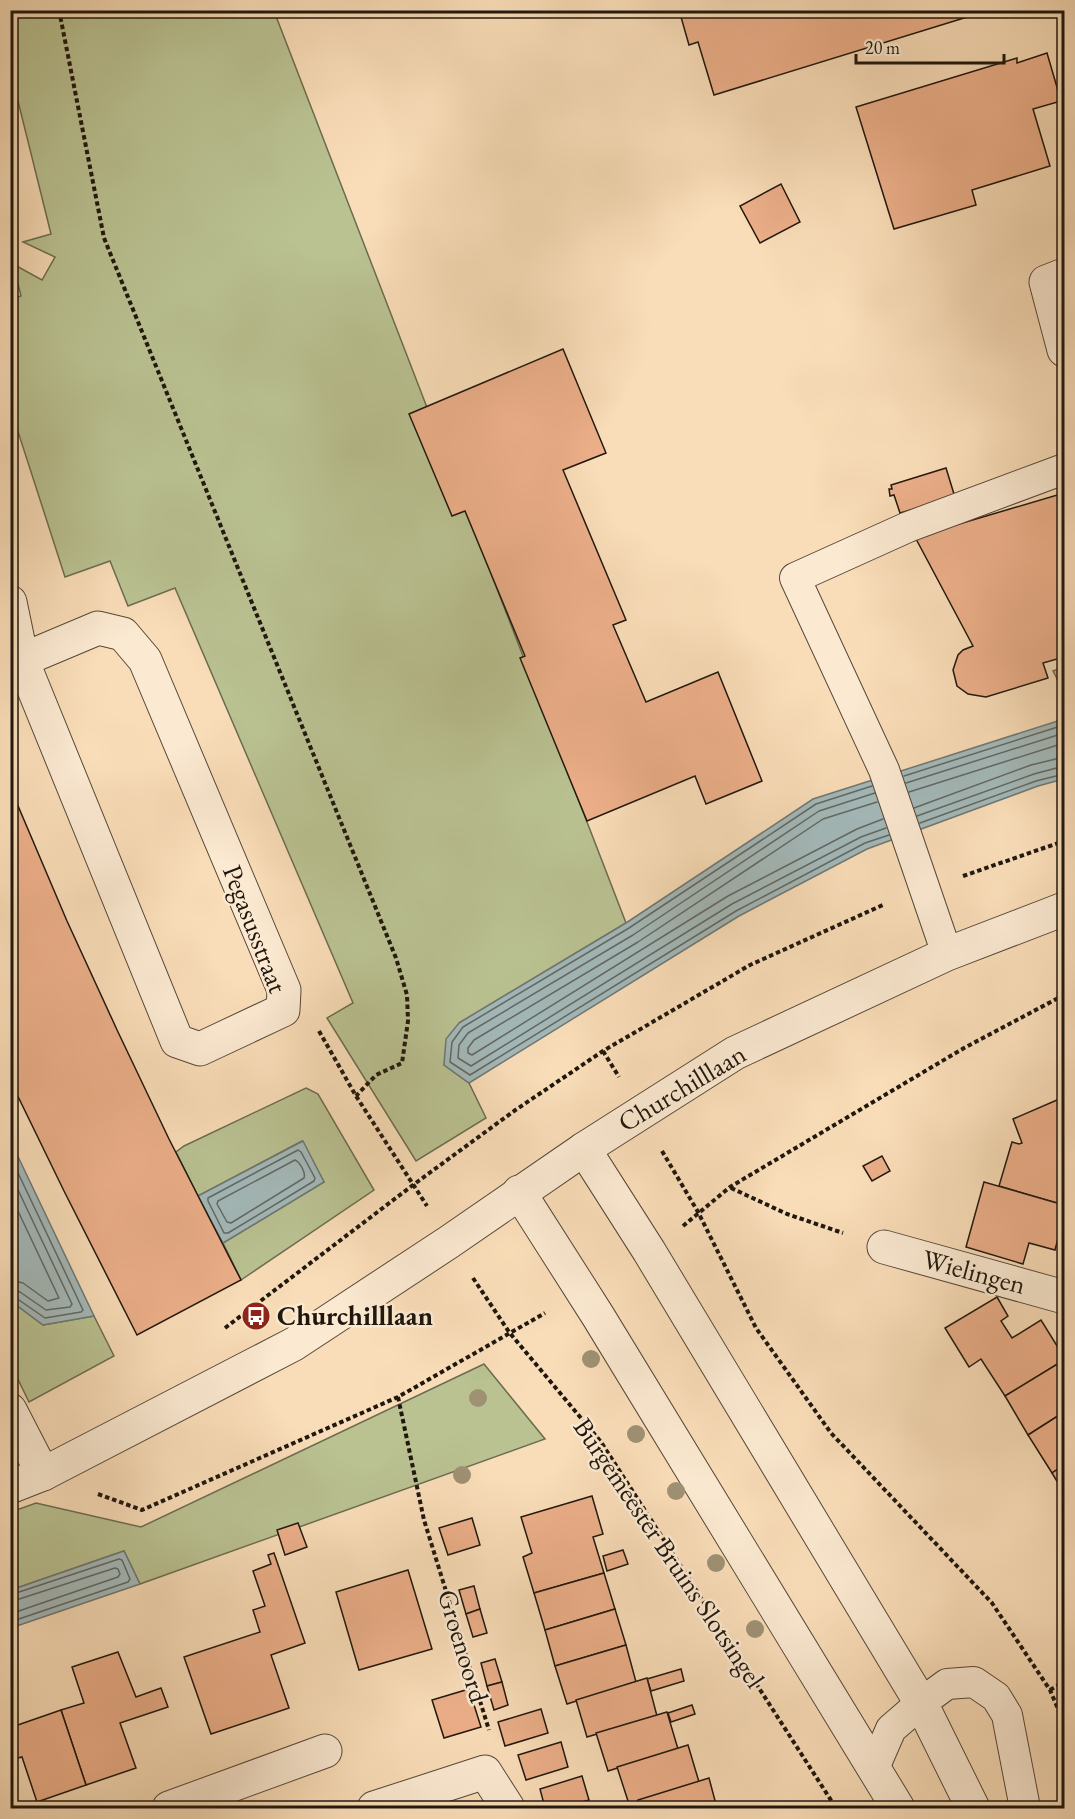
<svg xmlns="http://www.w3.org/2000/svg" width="1075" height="1819" viewBox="0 0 1075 1819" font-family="'EB Garamond',serif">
	<rect width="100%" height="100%" fill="#f9ddb8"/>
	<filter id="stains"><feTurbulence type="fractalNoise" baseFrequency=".00333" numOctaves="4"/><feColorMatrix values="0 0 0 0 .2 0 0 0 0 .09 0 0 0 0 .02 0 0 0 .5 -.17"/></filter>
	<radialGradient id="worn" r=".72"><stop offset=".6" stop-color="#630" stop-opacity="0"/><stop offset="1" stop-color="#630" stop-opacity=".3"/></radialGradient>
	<g fill="#bac292" stroke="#6c6c50" stroke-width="1.5">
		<path d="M10 11H274L626 923 459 1023 444 1065 469 1083 486 1118 416 1161 327 1018 353 1003 175 588 128 606 110 561 65 577 11 410V299L21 296 13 264 42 280 55 257 23 242 51 234 11 73Z"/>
		<path d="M1064 667V692L1053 671Z"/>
		<path d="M306 1088 318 1094 374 1190 241 1280 223 1243 324 1182 302 1141 198 1196 176 1152 184 1146Z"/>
		<path d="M11 1301 43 1325 94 1316 114 1356 29 1402 11 1365Z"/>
		<path d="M484 1364 545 1439 140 1584 124 1551 11 1590V1512L36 1503 141 1527Z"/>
	</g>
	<g fill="#a3b9ba" stroke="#6e7875" stroke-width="1.5">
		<path d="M1064 719V779L1038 786 867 849 739 916 469 1083 444 1065 446 1039 459 1023 626 923 813 799Z"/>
		<path d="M303 1141 324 1182 223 1243 198 1196Z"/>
		<path d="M10 1142H11L94 1316 43 1325 11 1301Z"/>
		<path d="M124 1551 140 1584 11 1628V1590Z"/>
	</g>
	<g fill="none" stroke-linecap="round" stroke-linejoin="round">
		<g stroke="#616864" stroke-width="1.5">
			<path d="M904 776 1064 725"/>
			<path d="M906 783 1064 733"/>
			<path d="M872 786 816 804 629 928 463 1027 452 1042 450 1062 470 1075 736 911 865 843 889 835"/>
			<path d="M909 792 1064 743"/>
			<path d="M875 793 819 811 633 935 468 1033 459 1045 458 1058 471 1066 732 904 861 837 886 828"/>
			<path d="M877 802 823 819 638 942 474 1040 468 1048V1053L472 1055 728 896 857 829 883 819"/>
			<path d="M914 808 1031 765 1064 757"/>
			<path d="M917 816 1034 774 1064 766"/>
			<path d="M920 823 1036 781 1064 774"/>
			<path d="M298 1150 301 1152 315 1178 314 1181 228 1233H224L208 1201V1198Z"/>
			<path d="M10 1156 83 1310 81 1312 45 1318 16 1298 10 1297"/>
			<path d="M295 1160C300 1162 306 1173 304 1178L231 1223 227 1222 217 1204 218 1201Z"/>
			<path d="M10 1173 72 1304 70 1307 46 1310 20 1292 10 1289"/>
			<path d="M10 1194 59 1298 48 1301 23 1283 10 1280"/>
			<path d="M10 1595 119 1559 122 1560 130 1579 128 1582 10 1622"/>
			<path d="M10 1602 115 1568 118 1569 120 1574 118 1577 10 1614"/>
		</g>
	</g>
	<g fill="#ecaf89" stroke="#1f170e" stroke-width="1.5">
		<path d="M679 10H990L714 95 698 42 689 45Z"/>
		<path d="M1047 53 1061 101 1033 109 1050 166 972 190 976 205 894 229 856 107 1017 58V63Z"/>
		<path d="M781 184 800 222 760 243 740 206Z"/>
		<path d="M563 349 606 453 563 470 626 620 613 625 646 702 718 672 762 781 706 804 695 776 587 821 520 658 525 656 465 511 452 516 409 414Z"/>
		<path d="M946 468 954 494 963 495 900 513 894 495 890 496 889 489H892L891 485Z"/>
		<path d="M1064 493V657L1043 663 1048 678 986 697 968 694 957 686 953 670 958 655 963 650 973 646 915 537Z"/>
		<path d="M10 787 67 921 118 1032 169 1139 241 1280 137 1335 64 1191 10 1080Z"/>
		<path d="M1064 1097V1205L999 1186 1012 1142 1019 1144 1022 1143 1013 1119Z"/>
		<path d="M882 1156 890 1171 872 1181 863 1166Z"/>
		<path d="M984 1182 1064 1205V1215L1055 1250 1029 1243 1023 1264 966 1247Z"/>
		<path d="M997 1297 1008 1316 1001 1321 1012 1338 1041 1320 1064 1357V1360L1005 1396 981 1359 969 1367 945 1328Z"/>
		<path d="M1064 1360V1412L1028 1435 1005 1396Z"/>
		<path d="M1064 1412V1465L1052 1473 1028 1435Z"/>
		<path d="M1064 1465V1493L1052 1473Z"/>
		<path d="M592 1496 603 1534 593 1537 604 1573 534 1593 523 1557 532 1553 521 1517Z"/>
		<path d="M472 1518 480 1545 448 1555 439 1528Z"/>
		<path d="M298 1523 307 1547 285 1555 277 1530Z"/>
		<path d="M623 1550 628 1564 607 1571 603 1556Z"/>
		<path d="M274 1553 305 1643 271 1655 289 1708 211 1734 184 1657 260 1632 253 1610 265 1606 253 1571 271 1564 268 1555Z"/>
		<path d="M408 1570 432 1649 359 1670 336 1592Z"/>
		<path d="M604 1573 615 1609 545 1630 534 1593Z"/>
		<path d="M474 1586 480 1609 466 1614 459 1590Z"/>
		<path d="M480 1609 487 1633 473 1637 466 1614Z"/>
		<path d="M615 1609 626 1645 555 1666 545 1630Z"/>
		<path d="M626 1645 636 1682 567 1704 555 1666Z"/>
		<path d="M118 1652 136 1697 161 1688 168 1707 120 1723 136 1768 86 1785 61 1710 84 1703 72 1667Z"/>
		<path d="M495 1659 502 1682 487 1686 481 1663Z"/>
		<path d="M681 1669 684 1681 651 1691 647 1679Z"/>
		<path d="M647 1678 657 1716 587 1737 576 1700Z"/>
		<path d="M502 1682 508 1705 494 1710 487 1686Z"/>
		<path d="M469 1689 481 1727 444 1738 432 1700Z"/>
		<path d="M692 1705 695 1714 671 1722 668 1713Z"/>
		<path d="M541 1709 548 1733 505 1746 498 1722Z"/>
		<path d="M61 1710 86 1785 37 1802 22 1757 10 1760V1722L12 1727Z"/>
		<path d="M667 1712 678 1749 608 1771 596 1733Z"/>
		<path d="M561 1742 568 1767 526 1780 518 1755Z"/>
		<path d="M688 1745 699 1782 629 1804 617 1767Z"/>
		<path d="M582 1776 589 1800 562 1808H545L540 1789Z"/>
		<path d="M709 1778 717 1808H641L638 1800Z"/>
	</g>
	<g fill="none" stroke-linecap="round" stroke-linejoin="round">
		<g stroke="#564838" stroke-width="32">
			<g id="service">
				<path d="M947 954 884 770 795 578 908 527 1064 469"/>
				<path d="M874 1768 891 1729 921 1703 947 1684 974 1682 996 1697 1007 1715 1025 1808"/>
			</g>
		</g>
		<g stroke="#564838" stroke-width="35">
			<g id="minor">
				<path d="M1064 275 1046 282 1064 350"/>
				<path d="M10 602 22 660 177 1041 200 1049 283 1010 284 990 145 660 123 634 98 628 22 660"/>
				<path d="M884 1247 1064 1297"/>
				<path d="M10 1410 43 1474"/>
				<path d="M169 1808 325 1751"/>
				<path d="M374 1808 485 1772 508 1808"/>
			</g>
		</g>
		<g stroke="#564838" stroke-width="35">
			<g id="tertiary">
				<path d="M584 1149 649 1251 921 1703 973 1808"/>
				<path d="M519 1192 598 1316 898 1808"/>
				<path d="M10 1487 43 1474 294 1344 449 1242 584 1149 735 1053 947 954 1064 909"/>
			</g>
		</g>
		<g stroke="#1f170e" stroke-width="4" stroke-dasharray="4.5 3" stroke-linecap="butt">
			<path d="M59 10 104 238 396 958 407 995 408 1021 402 1063 376 1075 356 1096"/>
			<path d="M963 876 1064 841"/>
			<path d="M319 1031 356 1096 427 1206"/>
			<path d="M603 1051 619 1077"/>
			<path d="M662 1151 698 1212 756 1328 831 1433 992 1603 1050 1690 1064 1723"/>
			<path d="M731 1188 787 1214 843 1233"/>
			<path d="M683 1226 730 1187 964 1048 1064 995"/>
			<path d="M473 1278 509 1332 601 1442 836 1808"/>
			<path d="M225 1328 413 1185 514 1111 603 1051 750 965 885 904"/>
			<path d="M398 1397 424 1520 489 1730"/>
			<path d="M98 1494 142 1510 398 1397 545 1313"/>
			<path d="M1050 1690 1064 1682"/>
		</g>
		<use href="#service" stroke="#fbe9d1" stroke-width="30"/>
		<use href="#minor" stroke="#fbe9d1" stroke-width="33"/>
		<use href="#tertiary" stroke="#fbe9d1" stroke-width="33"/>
	</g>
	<g fill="#9f9174">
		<circle cx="591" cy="1359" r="9"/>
		<circle cx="478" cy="1398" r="9"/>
		<circle cx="636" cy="1434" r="9"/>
		<circle cx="462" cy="1475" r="9"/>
		<circle cx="676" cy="1491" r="9"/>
		<circle cx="716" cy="1563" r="9"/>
		<circle cx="755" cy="1629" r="9"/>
	</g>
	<defs>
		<g id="bus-disc" transform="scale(1.5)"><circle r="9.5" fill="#8f2418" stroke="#fbe9d1"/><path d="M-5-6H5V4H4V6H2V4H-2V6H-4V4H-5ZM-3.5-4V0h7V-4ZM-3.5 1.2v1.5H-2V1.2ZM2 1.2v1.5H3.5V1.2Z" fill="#fff"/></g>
	</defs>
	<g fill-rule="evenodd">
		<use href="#bus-disc" x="256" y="1316"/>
	</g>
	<g text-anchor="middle" stroke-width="5" stroke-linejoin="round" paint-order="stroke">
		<g font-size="27" fill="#1f170e" stroke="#fbe9d1">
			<text transform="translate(255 929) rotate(69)" y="9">Pegasusstraat</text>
			<text transform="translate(682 1088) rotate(-31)" y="9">Churchilllaan</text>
			<text transform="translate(974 1272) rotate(15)" y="9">Wielingen</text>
			<text transform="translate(669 1553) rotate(56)" y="9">Burgemeester Bruins Slotsingel</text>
			<text transform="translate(463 1646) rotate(73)" y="9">Groenoord</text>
		</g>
		<g font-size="27" font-weight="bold" fill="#1f170e" stroke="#fbe9d1" text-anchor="start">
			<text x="277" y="1325">Churchilllaan</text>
		</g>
	</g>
	<rect width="1075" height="1819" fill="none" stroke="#f9ddb8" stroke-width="36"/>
	<rect x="12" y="12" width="1051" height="1795" fill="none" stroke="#1f170e" stroke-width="3"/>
	<rect x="18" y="18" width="1039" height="1783" fill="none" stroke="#1f170e" stroke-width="1.5"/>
	<path d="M856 54v9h148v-9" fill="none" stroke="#1f170e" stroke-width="3"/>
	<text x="865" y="54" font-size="18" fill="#1f170e" stroke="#fbe9d1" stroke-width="4.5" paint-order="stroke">20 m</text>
	<rect width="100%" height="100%" filter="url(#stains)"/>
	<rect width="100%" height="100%" fill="url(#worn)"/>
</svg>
